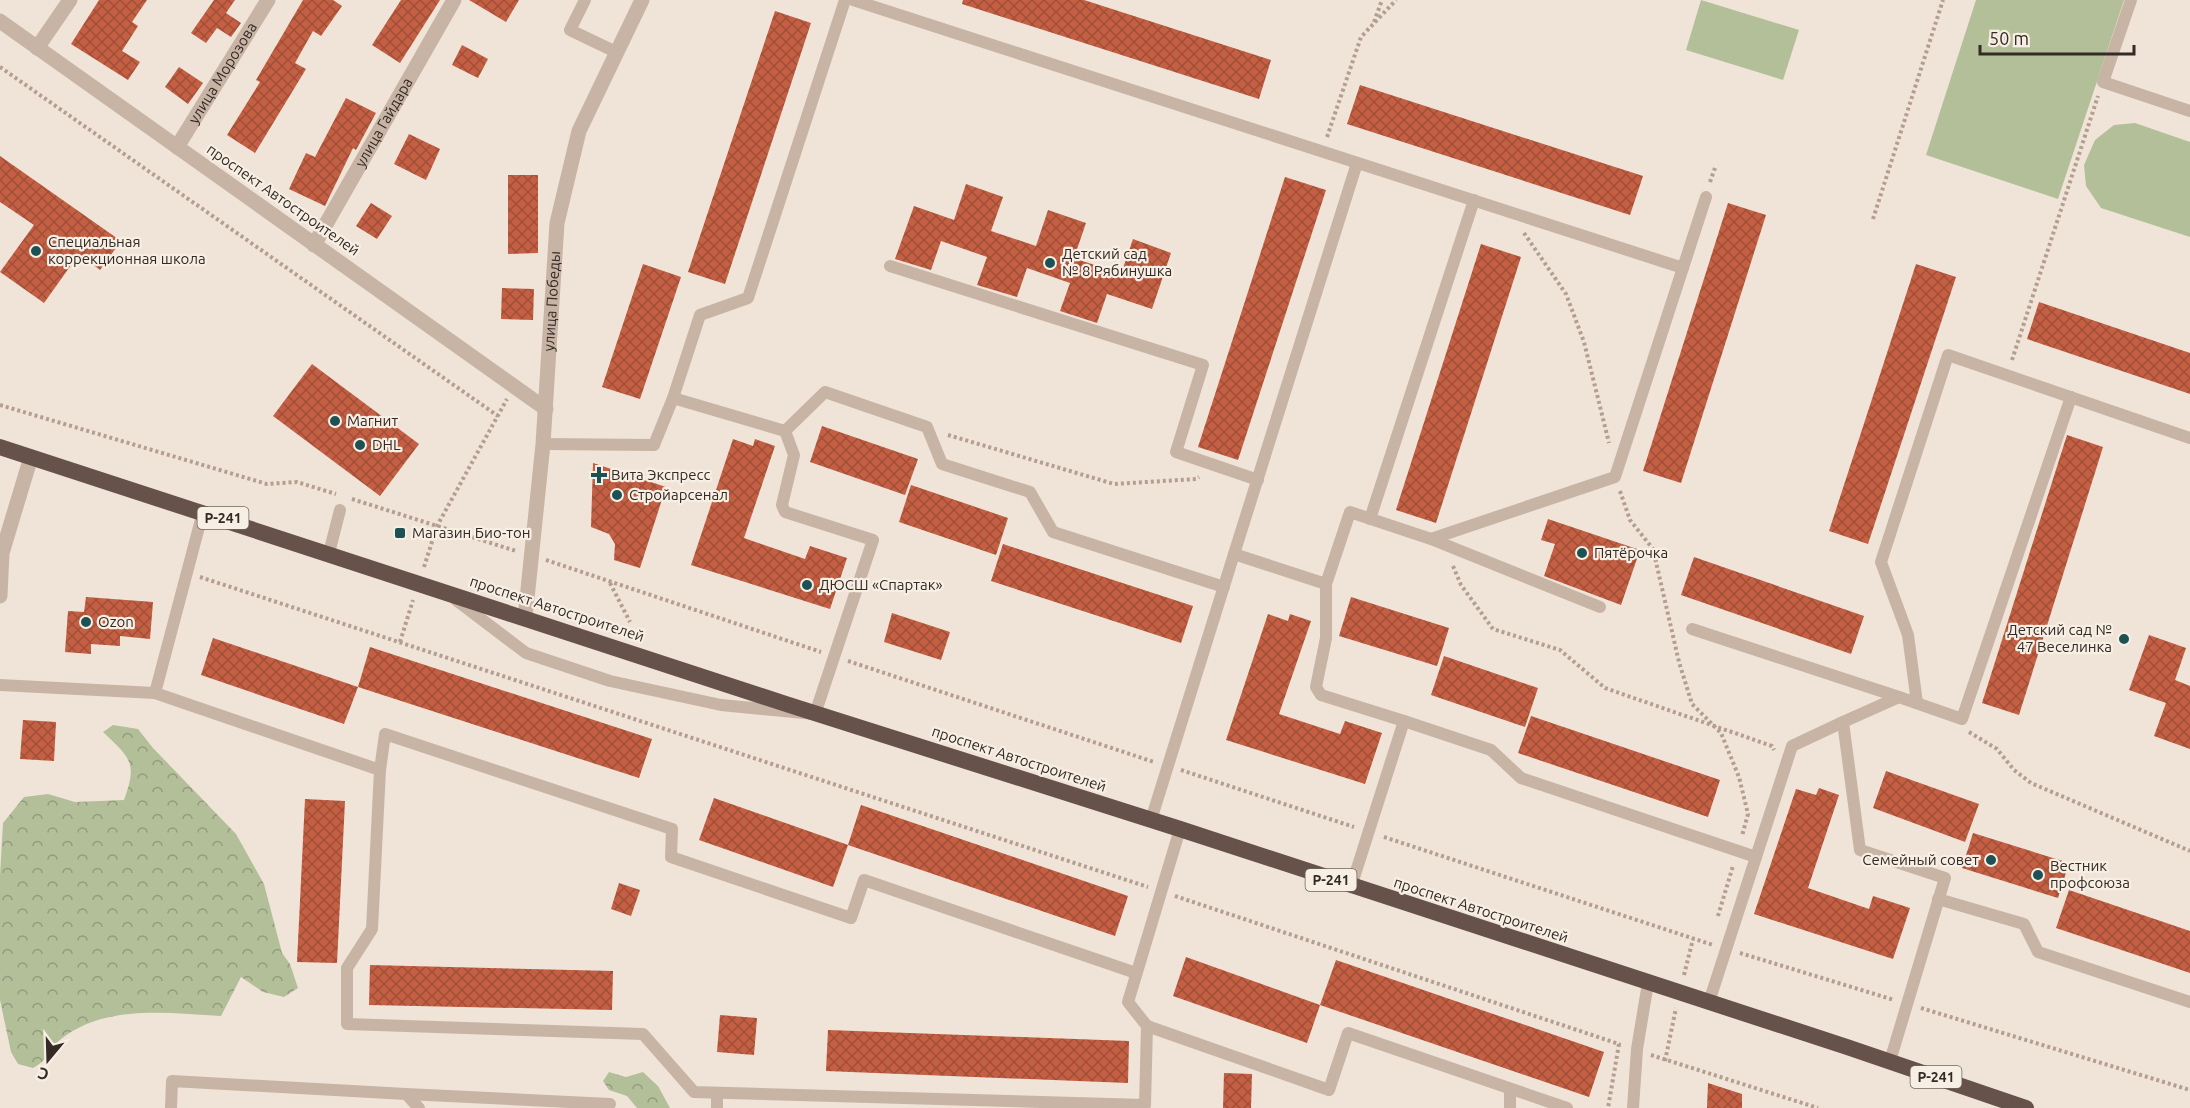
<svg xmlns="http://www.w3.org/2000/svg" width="2190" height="1108" viewBox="0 0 2190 1108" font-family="Ubuntu,sans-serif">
	<defs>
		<pattern id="forest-crowns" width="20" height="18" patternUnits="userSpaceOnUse" patternTransform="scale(1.5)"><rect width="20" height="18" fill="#b3bf99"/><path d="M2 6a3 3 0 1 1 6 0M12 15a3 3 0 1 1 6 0" fill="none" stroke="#929b7d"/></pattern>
		<pattern id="building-cross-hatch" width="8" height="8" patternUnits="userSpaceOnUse" patternTransform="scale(1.5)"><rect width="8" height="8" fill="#c45f43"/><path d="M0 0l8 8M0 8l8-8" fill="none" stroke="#a04f38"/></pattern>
	</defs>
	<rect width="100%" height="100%" fill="#f0e4d8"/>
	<g fill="url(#forest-crowns)">
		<path d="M113 725 138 729 153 748 236 834 264 884 282 953 290 964 298 988 284 997 263 992 241 977 221 1016C167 1013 106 1004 61 1039 49 1049 50 1059 33 1068L18 1064 11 1052 0 1000V875L3 823 24 797 48 794 75 802 124 800C138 762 130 758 103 732Z"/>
		<path d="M609 1072 626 1077 643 1072 658 1086 670 1108H637L627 1096 609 1090 603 1081Z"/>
	</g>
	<g fill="#b3bf99">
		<path d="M1701 0 1799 30 1783 80 1686 50Z"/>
		<path d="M1976 0H2124L2058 199 1926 155Z"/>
		<path d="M2135 123 2190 142V237L2101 208 2086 186 2084 165 2095 140 2114 125Z"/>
	</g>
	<g fill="url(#building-cross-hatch)">
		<path d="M99 0H147L132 22 138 26 122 51 140 62 128 80 71 44Z"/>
		<path d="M214 0H235L226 13 241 23 231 37 217 28 206 43 191 33Z"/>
		<path d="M303 0H333L342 6 321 36 313 31 295 63 306 69 255 153 227 135 260 82 256 80Z"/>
		<path d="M401 0H440L400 63 372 45Z"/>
		<path d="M469 0H519L506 22Z"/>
		<path d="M963 0H1084L1271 60 1259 99 962 4Z"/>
		<path d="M775 11 811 23 725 284 688 272Z"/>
		<path d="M462 45 488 59 478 78 452 65Z"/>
		<path d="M179 67 203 83 188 104 165 87Z"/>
		<path d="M1360 85 1643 176 1630 215 1347 124Z"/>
		<path d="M346 98 376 113 356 150 353 148 325 206 289 189 306 153 315 157Z"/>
		<path d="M409 134 440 149 426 180 394 164Z"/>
		<path d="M0 156 121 241 100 270 79 254 44 303 0 272 34 225 0 202Z"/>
		<path d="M508 175H538V253L508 254Z"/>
		<path d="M1285 177 1326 190 1238 460 1198 447Z"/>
		<path d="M966 184 1003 197 991 231 1036 246 1048 210 1086 223 1074 258 1121 274 1133 239 1171 253 1152 309 1107 294 1097 323 1060 311 1070 283 1027 268 1017 297 977 285 987 257 941 241 931 270 895 259 914 206 954 220Z"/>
		<path d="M371 203 392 216 377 239 356 226Z"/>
		<path d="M1728 203 1766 215 1681 483 1643 471Z"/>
		<path d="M1481 244 1521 257 1436 523 1396 510Z"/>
		<path d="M643 264 681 277 640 399 602 387Z"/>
		<path d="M1916 264 1956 277 1868 544 1829 531Z"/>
		<path d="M502 288 534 289 533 320 501 319Z"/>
		<path d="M2039 302 2190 353V394L2027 339Z"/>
		<path d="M312 364 419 444 380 496 273 416Z"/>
		<path d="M822 426 918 459 905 495 810 462Z"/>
		<path d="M2067 435 2103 447 2019 715 1982 703Z"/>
		<path d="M733 439 753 446 755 439 775 446 744 538 805 559 810 546 847 558 830 609 691 565Z"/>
		<path d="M593 463 666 487 640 568 614 560 615 544 609 534 591 527Z"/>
		<path d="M911 485 1008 518 996 555 899 522Z"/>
		<path d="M1548 519 1640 550 1621 605 1544 576 1555 544 1541 540Z"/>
		<path d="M1003 544 1193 606 1181 643 991 581Z"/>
		<path d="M1694 557 1864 616 1851 654 1681 595Z"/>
		<path d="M86 597 153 602 150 639 120 636V646L91 644V654L65 652 68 611 84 612Z"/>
		<path d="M1351 597 1449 628 1437 666 1339 636Z"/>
		<path d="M892 613 950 632 941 660 884 642Z"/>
		<path d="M1268 614 1288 621 1290 614 1311 621 1279 714 1340 734 1345 721 1382 733 1365 784 1226 740Z"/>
		<path d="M2149 635 2186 648 2175 680 2190 686V749L2154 736 2166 703 2129 690Z"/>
		<path d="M213 638 358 687 344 724 201 675Z"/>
		<path d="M370 647 652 739 639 778 358 687Z"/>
		<path d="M1444 656 1538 688 1525 727 1431 695Z"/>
		<path d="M1531 716 1720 780 1708 817 1518 753Z"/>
		<path d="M23 720 56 722 54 761 20 759Z"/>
		<path d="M1886 771 1979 804 1965 842 1873 808Z"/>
		<path d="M1819 788 1839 795 1808 888 1869 909 1873 896 1910 908 1893 959 1754 914 1796 789 1816 795Z"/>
		<path d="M714 798 848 845 833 887 699 840Z"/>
		<path d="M305 799 345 801 337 963 297 962Z"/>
		<path d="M861 805 1128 896 1115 936 848 845Z"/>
		<path d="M1973 833 2069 863 2058 898 1962 868Z"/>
		<path d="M619 883 640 890 631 916 611 909Z"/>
		<path d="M2069 890 2190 931V973L2056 928Z"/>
		<path d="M1186 957 1320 1005 1307 1043 1173 996Z"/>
		<path d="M1336 960 1604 1052 1589 1097 1320 1005Z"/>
		<path d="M370 965 613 971 612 1010 369 1005Z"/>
		<path d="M720 1015 757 1018 754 1055 717 1052Z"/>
		<path d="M828 1030 1129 1041 1128 1083 826 1071Z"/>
		<path d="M1224 1073 1252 1074 1251 1108H1223Z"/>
		<path d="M1708 1083 1742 1094V1108H1707Z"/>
	</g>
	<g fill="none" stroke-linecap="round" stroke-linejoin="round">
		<g stroke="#b49e8f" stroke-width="4" stroke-dasharray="3 3" stroke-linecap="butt">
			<path d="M1374 22 1382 0"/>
			<path d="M0 67 498 416"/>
			<path d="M1327 137 1361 37 1396 0"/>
			<path d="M1710 182 1715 168"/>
			<path d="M1873 219 1943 0"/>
			<path d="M1524 233 1566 294 1584 342 1609 443"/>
			<path d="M2012 360 2098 96"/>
			<path d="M0 405 267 484 297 482 336 494"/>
			<path d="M948 435 1114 484 1196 479 1199 477"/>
			<path d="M1620 491 1630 520 1653 549 1679 662 1692 704 1721 733 1739 777 1748 814 1742 836"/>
			<path d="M352 499 516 551"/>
			<path d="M546 560 821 652"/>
			<path d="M1453 566 1461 585 1493 629 1560 650 1605 688 1772 746 1774 750"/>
			<path d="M424 567 437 526 507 399"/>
			<path d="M200 577 1148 887"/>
			<path d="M610 583 630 622"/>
			<path d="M400 642 413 600"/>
			<path d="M848 661 1154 762"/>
			<path d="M1969 732 1997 749 2014 770 2031 783 2190 851"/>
			<path d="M1181 770 1354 827"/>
			<path d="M1384 837 1713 945"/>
			<path d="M1175 896 1619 1044 1608 1108"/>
			<path d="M1718 916 1733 866"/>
			<path d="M1740 953 1894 1000"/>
			<path d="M1684 975 1693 939"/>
			<path d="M1921 1008 2190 1090"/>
			<path d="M1651 1055 1818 1108"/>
			<path d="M1665 1061 1676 1008"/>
		</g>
		<g stroke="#c8b4a5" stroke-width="12">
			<path d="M585 0 570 30 616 52"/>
			<path d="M853 0 1683 268"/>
			<path d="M2131 0 2103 82 2190 111"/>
			<path d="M890 266 1203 365 1176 452 1258 480"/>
			<path d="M785 431 825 392 927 427 942 464 1030 492 1053 532 1224 587"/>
			<path d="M543 444 654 445 673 398 700 315 748 298 845 0"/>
			<path d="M203 512 155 693 380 770 372 929 347 968V1024L643 1034 694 1092 1145 1105 1147 1026 1128 1002 1180 829"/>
			<path d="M1370 519 1474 200"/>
			<path d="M1431 539 1600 607"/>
			<path d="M329 553 340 510"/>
			<path d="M1234 554 1357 163"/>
			<path d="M1326 584 1350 512 1431 539 1615 477 1706 197"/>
			<path d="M456 600 526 653 610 681 721 705 815 714 873 540 785 512 782 505 794 455 785 431 673 398"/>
			<path d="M1692 629 1899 697"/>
			<path d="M0 685 155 693"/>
			<path d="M1917 703 1908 635 1881 562 1948 355 2190 438"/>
			<path d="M1404 721 1491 750 1521 778 1756 857"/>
			<path d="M380 770 385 734 672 829 671 857 851 918 864 880 1136 973"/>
			<path d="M1151 820 1234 554 1326 584V638L1316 687 1321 695 1404 721 1351 887"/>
			<path d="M1938 899 2024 924 2038 952 2190 1002"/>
			<path d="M1709 1002 1792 746 1843 722"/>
			<path d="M1147 1026 1329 1090 1348 1033 1567 1108"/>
			<path d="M1890 1061 1945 878 1860 850 1843 722 1899 697 1962 719 2071 397"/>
			<path d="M406 1094 610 1104"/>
			<path d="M171 1108 172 1081 406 1094 419 1108"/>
			<path d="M717 1108V1093"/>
			<path d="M1510 1108V1090"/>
			<path d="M1633 1108 1637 1049 1648 983"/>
		</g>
		<g stroke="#c8b4a5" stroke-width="15">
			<path d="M0 21 546 409"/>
			<path d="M37 48 70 0"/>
			<path id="s1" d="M177 147 268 0"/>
			<path id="s2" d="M314 245 454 0"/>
		</g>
		<g stroke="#c8b4a5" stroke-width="15">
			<path d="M0 596 2 553 31 457"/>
			<path id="s3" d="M525 618 543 444 557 223 579 131 642 0"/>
		</g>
		<path stroke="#66524a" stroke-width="16" d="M0 447 786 704 1180 829 1847 1047 2026 1108"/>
	</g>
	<g fill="#1d5254" stroke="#f8efe4" stroke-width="2">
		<circle cx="36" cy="251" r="6"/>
		<circle cx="1050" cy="263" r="6"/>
		<circle cx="335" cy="421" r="6"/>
		<circle cx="360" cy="445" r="6"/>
		<path d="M596 466h6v6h6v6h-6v6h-6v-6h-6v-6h6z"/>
		<circle cx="617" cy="495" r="6"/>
		<rect x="394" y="527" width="12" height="12" rx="3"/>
		<circle cx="1582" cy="553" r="6"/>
		<circle cx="807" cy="585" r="6"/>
		<circle cx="86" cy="622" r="6"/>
		<circle cx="2124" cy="639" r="6"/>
		<circle cx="1991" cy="860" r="6"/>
		<circle cx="2038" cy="875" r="6"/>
	</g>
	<g text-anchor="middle" stroke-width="4.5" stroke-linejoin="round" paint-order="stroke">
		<g fill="#f8efe4" stroke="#6f655f" stroke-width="1.5">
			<rect x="197.5" y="507" width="51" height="22" rx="4.5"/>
			<rect x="1305.5" y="869" width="51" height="22" rx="4.5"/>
			<rect x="1910.5" y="1066" width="51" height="22" rx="4.5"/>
		</g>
		<g font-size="14" font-weight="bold" fill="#342a26">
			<text x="223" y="523">Р-241</text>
			<text x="1331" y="885">Р-241</text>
			<text x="1936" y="1082">Р-241</text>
		</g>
		<g font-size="15" fill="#342a26" stroke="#f8efe4">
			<text dy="5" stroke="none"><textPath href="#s1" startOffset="87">улица Морозова</textPath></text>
			<text dy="5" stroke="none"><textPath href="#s2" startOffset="141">улица Гайдара</textPath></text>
			<text transform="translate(283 200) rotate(35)" y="5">проспект Автостроителей</text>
			<text dy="5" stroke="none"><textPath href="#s3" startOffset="318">улица Победы</textPath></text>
			<text transform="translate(557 609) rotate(18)" y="5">проспект Автостроителей</text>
			<text transform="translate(1019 759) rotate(18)" y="5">проспект Автостроителей</text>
			<text transform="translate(1481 910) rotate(18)" y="5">проспект Автостроителей</text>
		</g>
		<g font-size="15" fill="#342a26" stroke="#f8efe4" text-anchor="start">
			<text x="48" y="247">Специальная<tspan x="48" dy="17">коррекционная школа</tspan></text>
			<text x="1062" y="259">Детский сад<tspan x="1062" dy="17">№ 8 Рябинушка</tspan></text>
			<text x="347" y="426">Магнит</text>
			<text x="372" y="450">DHL</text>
			<text x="611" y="480">Вита Экспресс</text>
			<text x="629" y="500">Стройарсенал</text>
			<text x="412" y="538">Магазин Био-тон</text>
			<text x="1594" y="558">Пятёрочка</text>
			<text x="819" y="590">ДЮСШ «Спартак»</text>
			<text x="98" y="627">Ozon</text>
			<text x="2112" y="635" text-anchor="end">Детский сад №<tspan x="2112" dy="17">47 Веселинка</tspan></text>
			<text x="1979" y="865" text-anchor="end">Семейный совет</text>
			<text x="2050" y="871">Вестник<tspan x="2050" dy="17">профсоюза</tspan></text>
		</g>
	</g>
	<g transform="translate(48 1060) rotate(199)" stroke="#f8efe4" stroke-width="4.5" paint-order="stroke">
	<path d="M0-4.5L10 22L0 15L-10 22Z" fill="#342a26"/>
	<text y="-9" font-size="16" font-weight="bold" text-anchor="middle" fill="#342a26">С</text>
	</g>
	<path d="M1980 45v9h154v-9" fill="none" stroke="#342a26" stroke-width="3"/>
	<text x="1989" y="45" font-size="18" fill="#342a26" stroke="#f8efe4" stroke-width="4.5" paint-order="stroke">50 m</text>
</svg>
